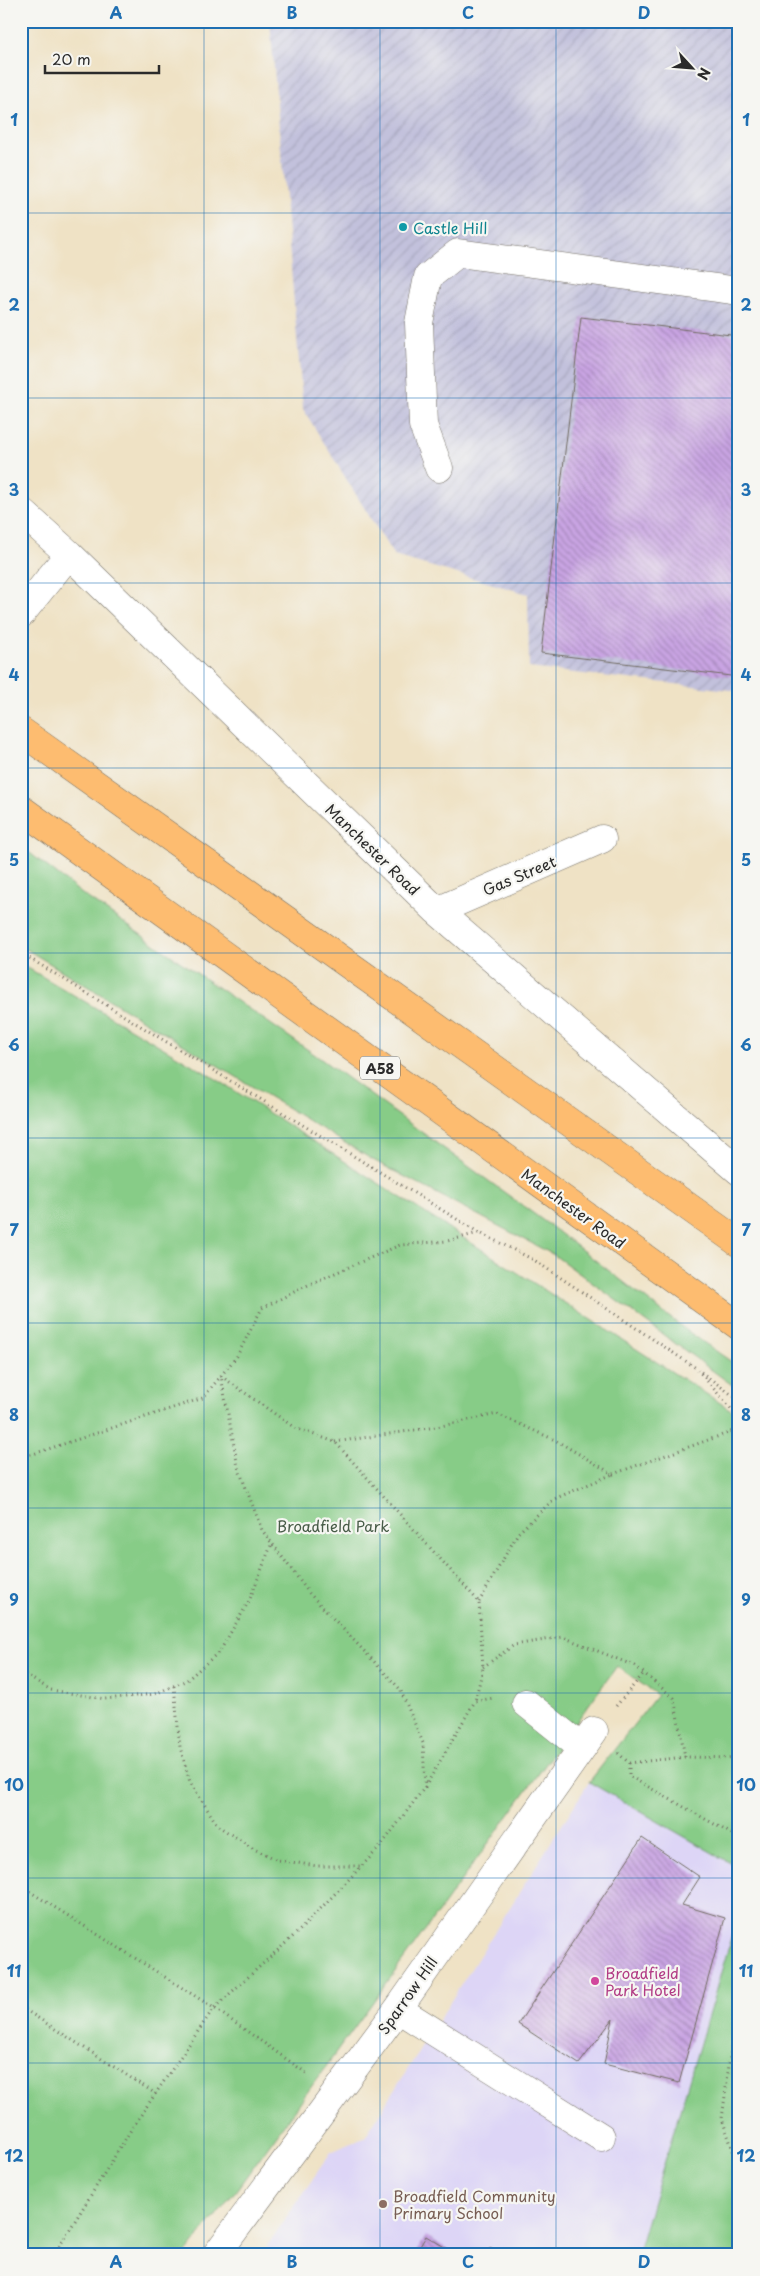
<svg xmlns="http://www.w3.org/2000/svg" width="760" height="2276" font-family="'Playpen Sans',sans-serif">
<defs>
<pattern id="industrial-furrows" width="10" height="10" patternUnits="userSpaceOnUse" patternTransform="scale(1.25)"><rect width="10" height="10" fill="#c2c1dc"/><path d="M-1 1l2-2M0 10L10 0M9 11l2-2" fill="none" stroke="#a7a6bd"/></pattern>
<pattern id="building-back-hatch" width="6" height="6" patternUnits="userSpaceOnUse" patternTransform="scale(1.25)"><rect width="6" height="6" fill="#c9a4e3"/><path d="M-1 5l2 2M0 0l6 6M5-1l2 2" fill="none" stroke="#a386b8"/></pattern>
</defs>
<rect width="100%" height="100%" fill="#f6f6f2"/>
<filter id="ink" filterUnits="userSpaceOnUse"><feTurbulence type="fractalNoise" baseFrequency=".02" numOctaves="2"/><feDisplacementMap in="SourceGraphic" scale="10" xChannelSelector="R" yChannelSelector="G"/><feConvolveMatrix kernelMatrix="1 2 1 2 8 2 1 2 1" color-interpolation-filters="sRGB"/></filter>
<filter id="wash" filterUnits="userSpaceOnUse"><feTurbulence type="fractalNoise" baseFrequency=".0096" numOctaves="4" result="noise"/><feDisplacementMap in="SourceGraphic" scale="20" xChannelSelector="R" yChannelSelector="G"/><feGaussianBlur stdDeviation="1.12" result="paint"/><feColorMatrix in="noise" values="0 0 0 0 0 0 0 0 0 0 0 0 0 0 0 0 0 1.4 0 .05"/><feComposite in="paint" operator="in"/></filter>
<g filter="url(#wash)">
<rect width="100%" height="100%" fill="#efe2c5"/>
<!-- built -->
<path fill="#ddd5f6" d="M589,1782l150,86v44l-102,343h-376l70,-103 34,-15z"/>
<!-- industrial -->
<path fill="url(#industrial-furrows)" d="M270,21h469v670l-210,-23 -1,-74 -134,-38 -91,-147z"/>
<!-- green -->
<path fill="#87cc87" stroke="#597c59" d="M21,846l61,48 232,160 238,173 134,103 53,37v23l-185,-135 -181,-95 -352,-214z
M21,964l197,116 521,335v453l-150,-86 68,-87 -40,-29 -380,523 -52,66h-164z
M739,1912v343h-102z"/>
<g id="blocks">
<!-- building -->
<path fill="url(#building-back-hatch)" d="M581,317l158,19v341l-198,-24z
M642,1838l58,39 -18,28 43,13 -46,165 -75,-19 9,-45 -34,45 -61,-40z
M426,2236l32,19h-43z
M490,2248l12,7h-15z"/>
</g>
</g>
<g filter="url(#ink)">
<use href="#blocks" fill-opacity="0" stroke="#706b61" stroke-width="1"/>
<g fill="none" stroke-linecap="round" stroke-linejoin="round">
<!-- minor casing -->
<g stroke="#706b61" stroke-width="29">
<path id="minor" d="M439,468l-16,-43 -4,-102 9,-46 30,-24 281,38
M21,511l48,43 368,357 302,260
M21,614l48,-60
M437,911l165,-72
M526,1703l56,45
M398,2009l203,128
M216,2255l182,-246 196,-278"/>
</g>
<!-- highway casing -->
<g stroke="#706b61" stroke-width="29">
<path id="highway" d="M21,731l718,512
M21,809l718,517"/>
</g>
<!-- path -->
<path stroke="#706b61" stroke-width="3" stroke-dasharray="1 4" stroke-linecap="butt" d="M21,953l457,279 56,28 162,108 43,50
M701,1372l38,28
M221,1376l74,52 40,14 144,160 4,66 -8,33
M335,1442l101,-15 61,-13 58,26 58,34 126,-45
M21,1458l182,-60 34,-42 25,-48 50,-25 88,-38 47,-4 31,-8
M479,1602l39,-69 36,-34 59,-25
M483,1667l31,-22 49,-8 72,29 39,32 11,59
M21,1672l30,18 54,9 50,-5 32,-14 33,-29 29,-50 23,-58
M174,1686l6,61 10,35 28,44 36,23 24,11 39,6h44
M616,1706l28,-33
M618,1753l11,10 56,-6 54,1
M629,1763v13l110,62
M425,1787l50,-86 19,-3
M21,1886l193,122 95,67
M739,1988l-17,131 17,48
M21,2007l135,87
M661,2249l8,6
M54,2255l80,-130 80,-117 85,-77 81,-84 45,-60 -2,-44 -23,-54 -91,-96 -47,-63 -24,-63 -17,-91"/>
<!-- minor -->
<use href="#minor" stroke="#fff" stroke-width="28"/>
<!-- highway -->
<use href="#highway" stroke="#fdbc70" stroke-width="28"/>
</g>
</g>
<!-- grid -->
<path fill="none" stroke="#1f6fb2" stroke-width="1" stroke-opacity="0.55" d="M204,21v2234M380,21v2234M556,21v2234M21,213h718M21,398h718M21,583h718M21,768h718M21,953h718M21,1138h718M21,1323h718M21,1508h718M21,1693h718M21,1878h718M21,2063h718"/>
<!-- markers -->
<circle fill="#0f9aa8" stroke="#f6f6f2" stroke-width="2" cx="403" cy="227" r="5"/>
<circle fill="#d1479c" stroke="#f6f6f2" stroke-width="2" cx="595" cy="1981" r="5"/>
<circle fill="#8d6e63" stroke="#f6f6f2" stroke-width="2" cx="383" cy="2204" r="5"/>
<g text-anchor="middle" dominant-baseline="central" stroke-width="4.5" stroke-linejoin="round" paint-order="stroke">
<!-- shield labels -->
<rect fill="#f6f6f2" stroke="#686867" stroke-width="1" x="360" y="1056.5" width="40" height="23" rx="4"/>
<g font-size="14" font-weight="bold" fill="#2b2b2b">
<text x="380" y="1068">A58</text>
</g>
<!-- culture labels -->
<g font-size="15" fill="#0d838f" stroke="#f6f6f2" text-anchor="start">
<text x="413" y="227">Castle Hill</text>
</g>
<!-- street labels -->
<g font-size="15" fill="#2b2b2b" stroke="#f6f6f2">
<text transform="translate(373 849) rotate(44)">Manchester Road</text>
<text transform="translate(519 875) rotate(-23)">Gas Street</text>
<text transform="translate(574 1208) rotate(36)">Manchester Road</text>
<text transform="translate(407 1995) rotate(-55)">Sparrow Hill</text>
</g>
<!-- park labels -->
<g font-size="15" fill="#475b47" stroke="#f6f6f2">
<text x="333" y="1525">Broadfield Park</text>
</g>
<!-- hotel labels -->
<g font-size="15" fill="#b23c85" stroke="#f6f6f2" text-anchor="start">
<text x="605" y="1972">Broadfield<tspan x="605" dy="17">Park Hotel</tspan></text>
</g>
<!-- education labels -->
<g font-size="15" fill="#785e54" stroke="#f6f6f2" text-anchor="start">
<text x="393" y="2195">Broadfield Community<tspan x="393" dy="17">Primary School</tspan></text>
</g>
</g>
<!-- margin -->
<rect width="760" height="2276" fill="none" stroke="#f6f6f2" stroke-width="55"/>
<!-- north arrow -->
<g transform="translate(692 68) rotate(116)" stroke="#f6f6f2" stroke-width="4" paint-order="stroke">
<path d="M0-4L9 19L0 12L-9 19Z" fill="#2b2b2b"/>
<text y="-8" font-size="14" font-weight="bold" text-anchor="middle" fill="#2b2b2b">N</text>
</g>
<!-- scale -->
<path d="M45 65v8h114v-8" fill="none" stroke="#2b2b2b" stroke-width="2.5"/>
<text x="52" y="65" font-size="15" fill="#2b2b2b" stroke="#f6f6f2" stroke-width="4" paint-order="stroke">20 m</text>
<rect x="28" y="28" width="704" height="2220" fill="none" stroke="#1f6fb2" stroke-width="2"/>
<g font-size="16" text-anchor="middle" font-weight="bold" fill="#1f6fb2">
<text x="116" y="19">A</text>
<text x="292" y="19">B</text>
<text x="468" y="19">C</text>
<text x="644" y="19">D</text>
<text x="14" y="126">1</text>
<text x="746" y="126">1</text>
<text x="14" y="311">2</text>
<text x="746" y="311">2</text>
<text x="14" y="496">3</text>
<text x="746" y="496">3</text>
<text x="14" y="681">4</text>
<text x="746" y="681">4</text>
<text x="14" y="866">5</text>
<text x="746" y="866">5</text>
<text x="14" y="1051">6</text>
<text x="746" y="1051">6</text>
<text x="14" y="1236">7</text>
<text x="746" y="1236">7</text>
<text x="14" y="1421">8</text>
<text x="746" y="1421">8</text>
<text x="14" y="1606">9</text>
<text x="746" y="1606">9</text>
<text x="14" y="1791">10</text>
<text x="746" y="1791">10</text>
<text x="14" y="1977">11</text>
<text x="746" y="1977">11</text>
<text x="14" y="2162">12</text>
<text x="746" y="2162">12</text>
<text x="116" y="2268">A</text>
<text x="292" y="2268">B</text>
<text x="468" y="2268">C</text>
<text x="644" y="2268">D</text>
</g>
</svg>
